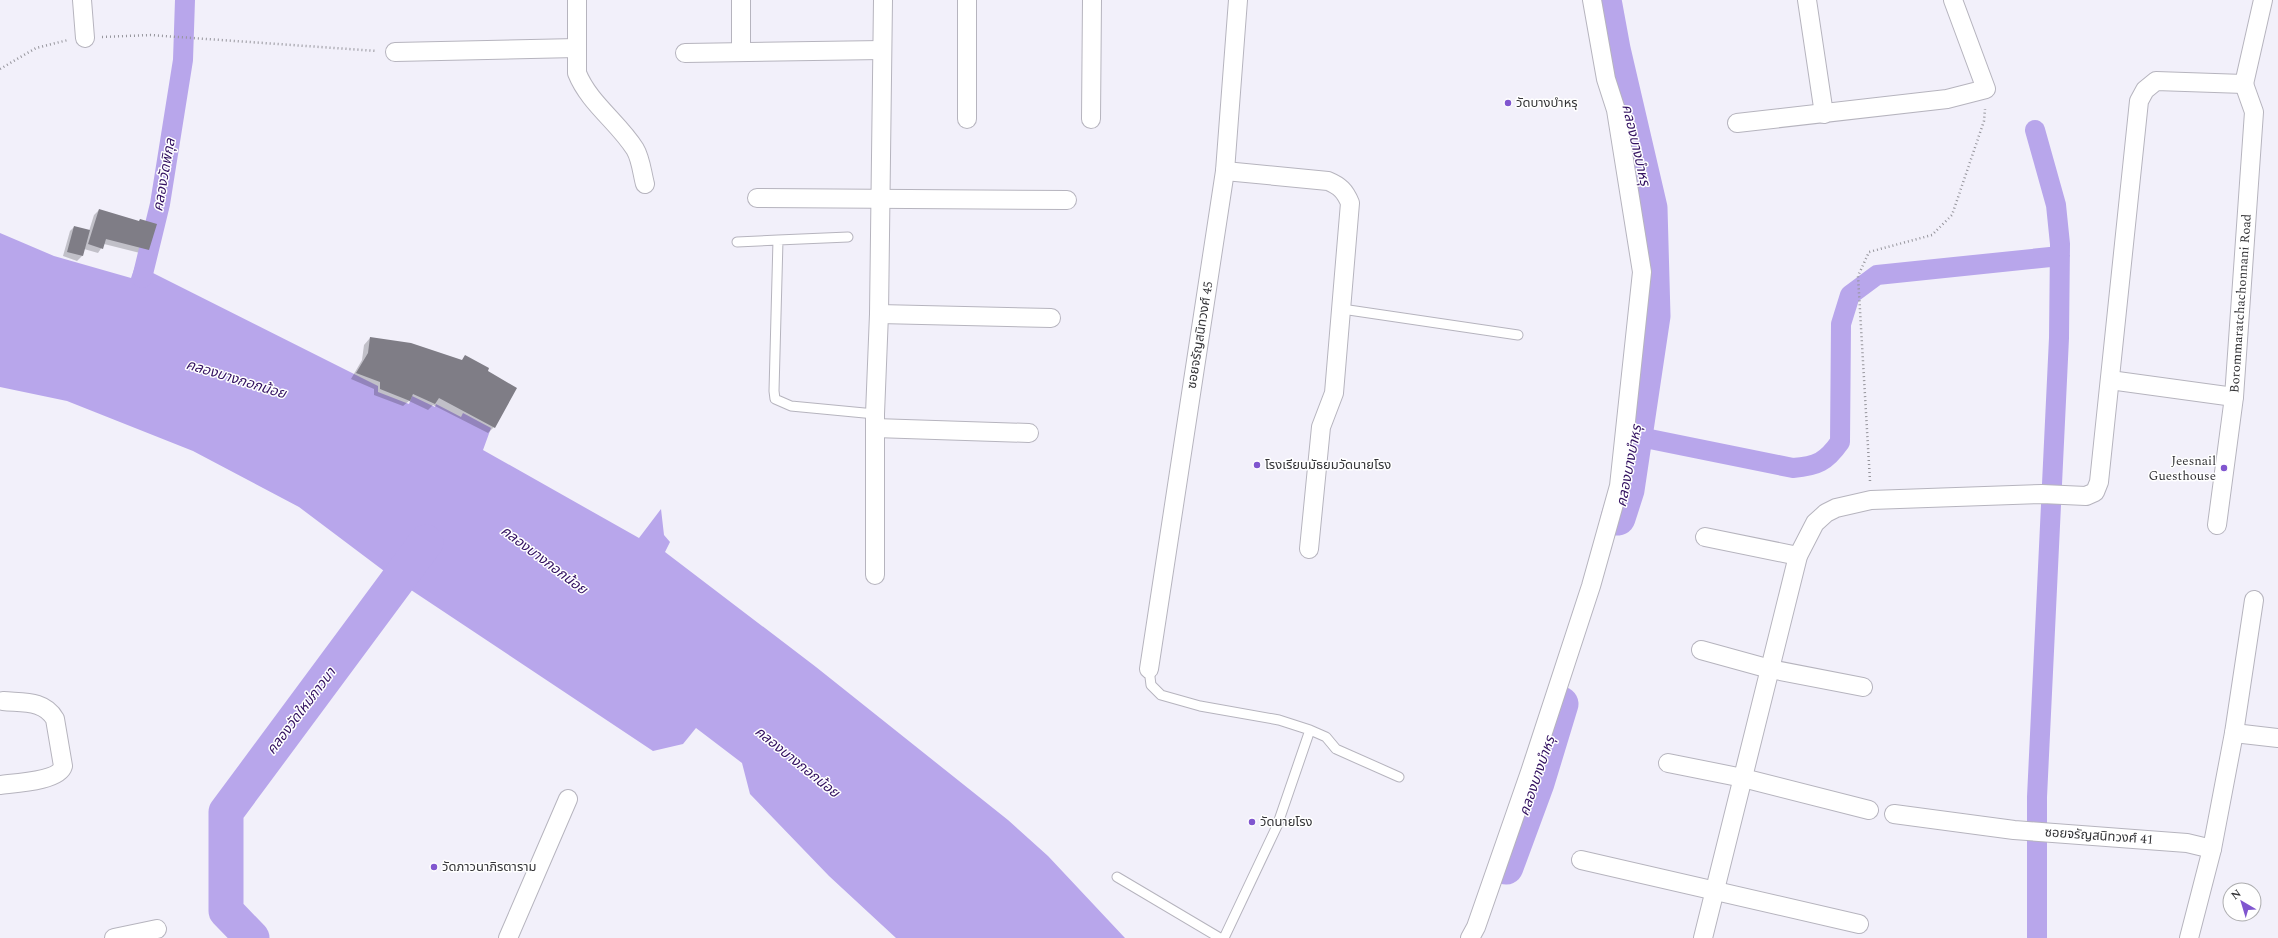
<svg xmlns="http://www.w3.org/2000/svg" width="2278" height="938" font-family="Spectral,'Noto Sans Thai',serif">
<rect width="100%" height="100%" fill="#f2f0fa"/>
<!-- water -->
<path fill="#b8a6eb" d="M0,233l54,23 77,22 10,-28 12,3 -4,18 229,115v6l31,12 3,-8 23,11 1,-3 25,13 2,-4 28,15 -8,22 156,88 22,-29 3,26 6,7 -5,10 151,115 192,153 40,36 77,82h-229l-67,-62 -79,-82 -8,-31 -46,-35 -13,16 -30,7 -257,-171 -97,-73 -106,-56 -126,-50 -67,-14z"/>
<!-- shadow -->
<path fill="#0003" d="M99,210l49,40 -4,4 -40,-10 -6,9 -14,-4 -2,7 -5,5 -14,-5 7,-25 4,-4 15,4 5,-16z
M370,338l117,34 7,55 -6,6 -55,-28 -5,5 -19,-9 -6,5 -29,-11v-6l-23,-10 11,-19 2,-15z"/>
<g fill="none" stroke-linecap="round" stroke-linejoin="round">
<!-- canal -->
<path stroke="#b8a6eb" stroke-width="20" d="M2035,130l21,75 4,39 -1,94 -22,459v141
M142,278l18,-74 23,-144 2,-60
M1635,436l158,32c24,-2 33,-6 47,-26l1,-118 9,-29 27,-20 183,-19"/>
<!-- river -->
<path stroke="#b8a6eb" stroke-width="35" d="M1604,0l9,49 37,159 3,108 -26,174 -9,28
M1506,867l31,-84 24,-79
M252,938l-26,-27v-99l200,-270"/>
</g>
<!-- building -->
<path fill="#7f7d86" d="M99,209l40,12 1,-2 17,5 -8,26 -43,-11 -3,10 -15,-5z
M74,226l16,4 -7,26 -16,-4z
M370,337l41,6 51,17 3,-5 24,13 -1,3 29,17 -22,40 -56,-30 -4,6 -22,-10 -3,7 -30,-12v-7l-24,-9 12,-20z"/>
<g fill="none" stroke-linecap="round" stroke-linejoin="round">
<!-- service casing -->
<g stroke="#b6b4be" stroke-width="11">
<path id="service" d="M848,237l-70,3 -4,151 1,8 16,7 84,8
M737,242l41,-2
M1342,309l176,26
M1149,669l2,16 10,10 39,11 79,14 31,10 -33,96 -53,112
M1310,730l16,7 10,12 63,28
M1117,877l103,61"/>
</g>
<!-- minor casing -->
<g stroke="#b6b4be" stroke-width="20">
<g id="minor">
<path d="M82,0l3,38"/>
<path d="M577,0v73c12,30 41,49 58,76 6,10 7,24 10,35"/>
<path d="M1807,0l17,114"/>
<path d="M741,51v-51"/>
<path d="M395,52l182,-4"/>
<path d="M685,53l197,-3"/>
<path d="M2244,84l19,-84"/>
<path d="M967,119v-119"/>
<path d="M1091,119l1,-119"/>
<path d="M1737,123l210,-24 39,-10 -33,-89"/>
<path d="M1225,171l103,10c12,5 17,10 22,22l-16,190 -13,34 -12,122"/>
<path d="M757,198l310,2"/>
<path d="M879,314l172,4"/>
<path d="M2110,380l124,17"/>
<path d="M875,428l154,5"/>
<path id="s1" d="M2217,525l17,-128 20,-285 -10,-28"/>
<path d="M1705,537l93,19"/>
<path d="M875,575v-161l4,-100 4,-314"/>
<path d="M1701,650l69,19 93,18"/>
<path d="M1149,669l76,-498 13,-171"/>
<path d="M2234,733l44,5"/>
<path d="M1668,763l75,15 126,32"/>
<path d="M0,785c15,-2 59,-4 63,-19l-8,-47c-11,-19 -32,-16 -52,-18"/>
<path d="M1894,814l120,16 173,13 25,6 -23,89"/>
<path d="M2212,849l22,-116 20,-133"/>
<path d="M1581,860l278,64"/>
<path d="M114,938l43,-9"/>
<path d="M508,938l60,-139"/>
<path d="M1470,938l6,-11 54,-155 61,-186 28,-100 23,-214 -26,-162 -10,-31 -14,-79"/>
<path d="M1703,938l95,-382 17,-33 11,-10 10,-5 35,-8 171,-6 44,2 9,-4 4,-10 40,-381 6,-11 11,-9 88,3"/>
</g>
</g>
<!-- path -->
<path stroke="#96959c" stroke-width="2.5" stroke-dasharray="1 3" stroke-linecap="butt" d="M102,37l48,-2 227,16
M0,69l36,-21 32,-8
M1870,481l-12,-205 11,-24 63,-17 20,-20 32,-94 1,-12"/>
<!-- service -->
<use href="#service" stroke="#fff" stroke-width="9"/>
<!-- minor -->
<use href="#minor" stroke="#fff" stroke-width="18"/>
</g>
<!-- markers -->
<g fill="#8056cf" stroke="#fff" stroke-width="1.5">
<circle cx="1508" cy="103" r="4"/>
<circle cx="1257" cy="465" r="4"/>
<circle cx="2224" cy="468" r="4"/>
<circle cx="1252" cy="822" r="4"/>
<circle cx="434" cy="867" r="4"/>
</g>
<g text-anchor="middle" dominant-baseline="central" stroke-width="3" stroke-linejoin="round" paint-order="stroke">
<!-- poi labels -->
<g font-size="13" fill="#333336" stroke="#fff" text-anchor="start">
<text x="1516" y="103">วัดบางบำหรุ</text>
<text x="2216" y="461" text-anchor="end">Jeesnail<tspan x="2216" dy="15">Guesthouse</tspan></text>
<text x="1265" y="465">โรงเรียนมัธยมวัดนายโรง</text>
<text x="1260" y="822">วัดนายโรง</text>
<text x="442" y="867">วัดภาวนาภิรตาราม</text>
</g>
<!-- street labels -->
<g font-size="13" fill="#333336" stroke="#fff">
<text stroke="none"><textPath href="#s1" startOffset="223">Borommaratchachonnani Road</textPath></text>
<text transform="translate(1200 335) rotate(-81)">ซอยจรัญสนิทวงศ์ 45</text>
<text transform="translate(2099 836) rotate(4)">ซอยจรัญสนิทวงศ์ 41</text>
</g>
<!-- water labels -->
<g font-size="14" font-style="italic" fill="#321060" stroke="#fff">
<text transform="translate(1636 145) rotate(77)">คลองบางบำหรุ</text>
<text transform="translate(164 175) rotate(-80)">คลองวัดพิกุล</text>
<text transform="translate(236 379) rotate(17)">คลองบางกอกน้อย</text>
<text transform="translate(1629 466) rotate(-79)">คลองบางบำหรุ</text>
<text transform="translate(544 560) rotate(37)">คลองบางกอกน้อย</text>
<text transform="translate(301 711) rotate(-53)">คลองวัดใหม่ภาวนา</text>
<text transform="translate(797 762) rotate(39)">คลองบางกอกน้อย</text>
<text transform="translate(1537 776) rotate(-71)">คลองบางบำหรุ</text>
</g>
</g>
<!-- north arrow -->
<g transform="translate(2242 902) rotate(322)"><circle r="19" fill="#ffffff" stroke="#adadaf"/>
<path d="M0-3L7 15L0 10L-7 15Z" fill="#8056cf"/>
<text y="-6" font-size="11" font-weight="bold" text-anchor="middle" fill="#333336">N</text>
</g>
</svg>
